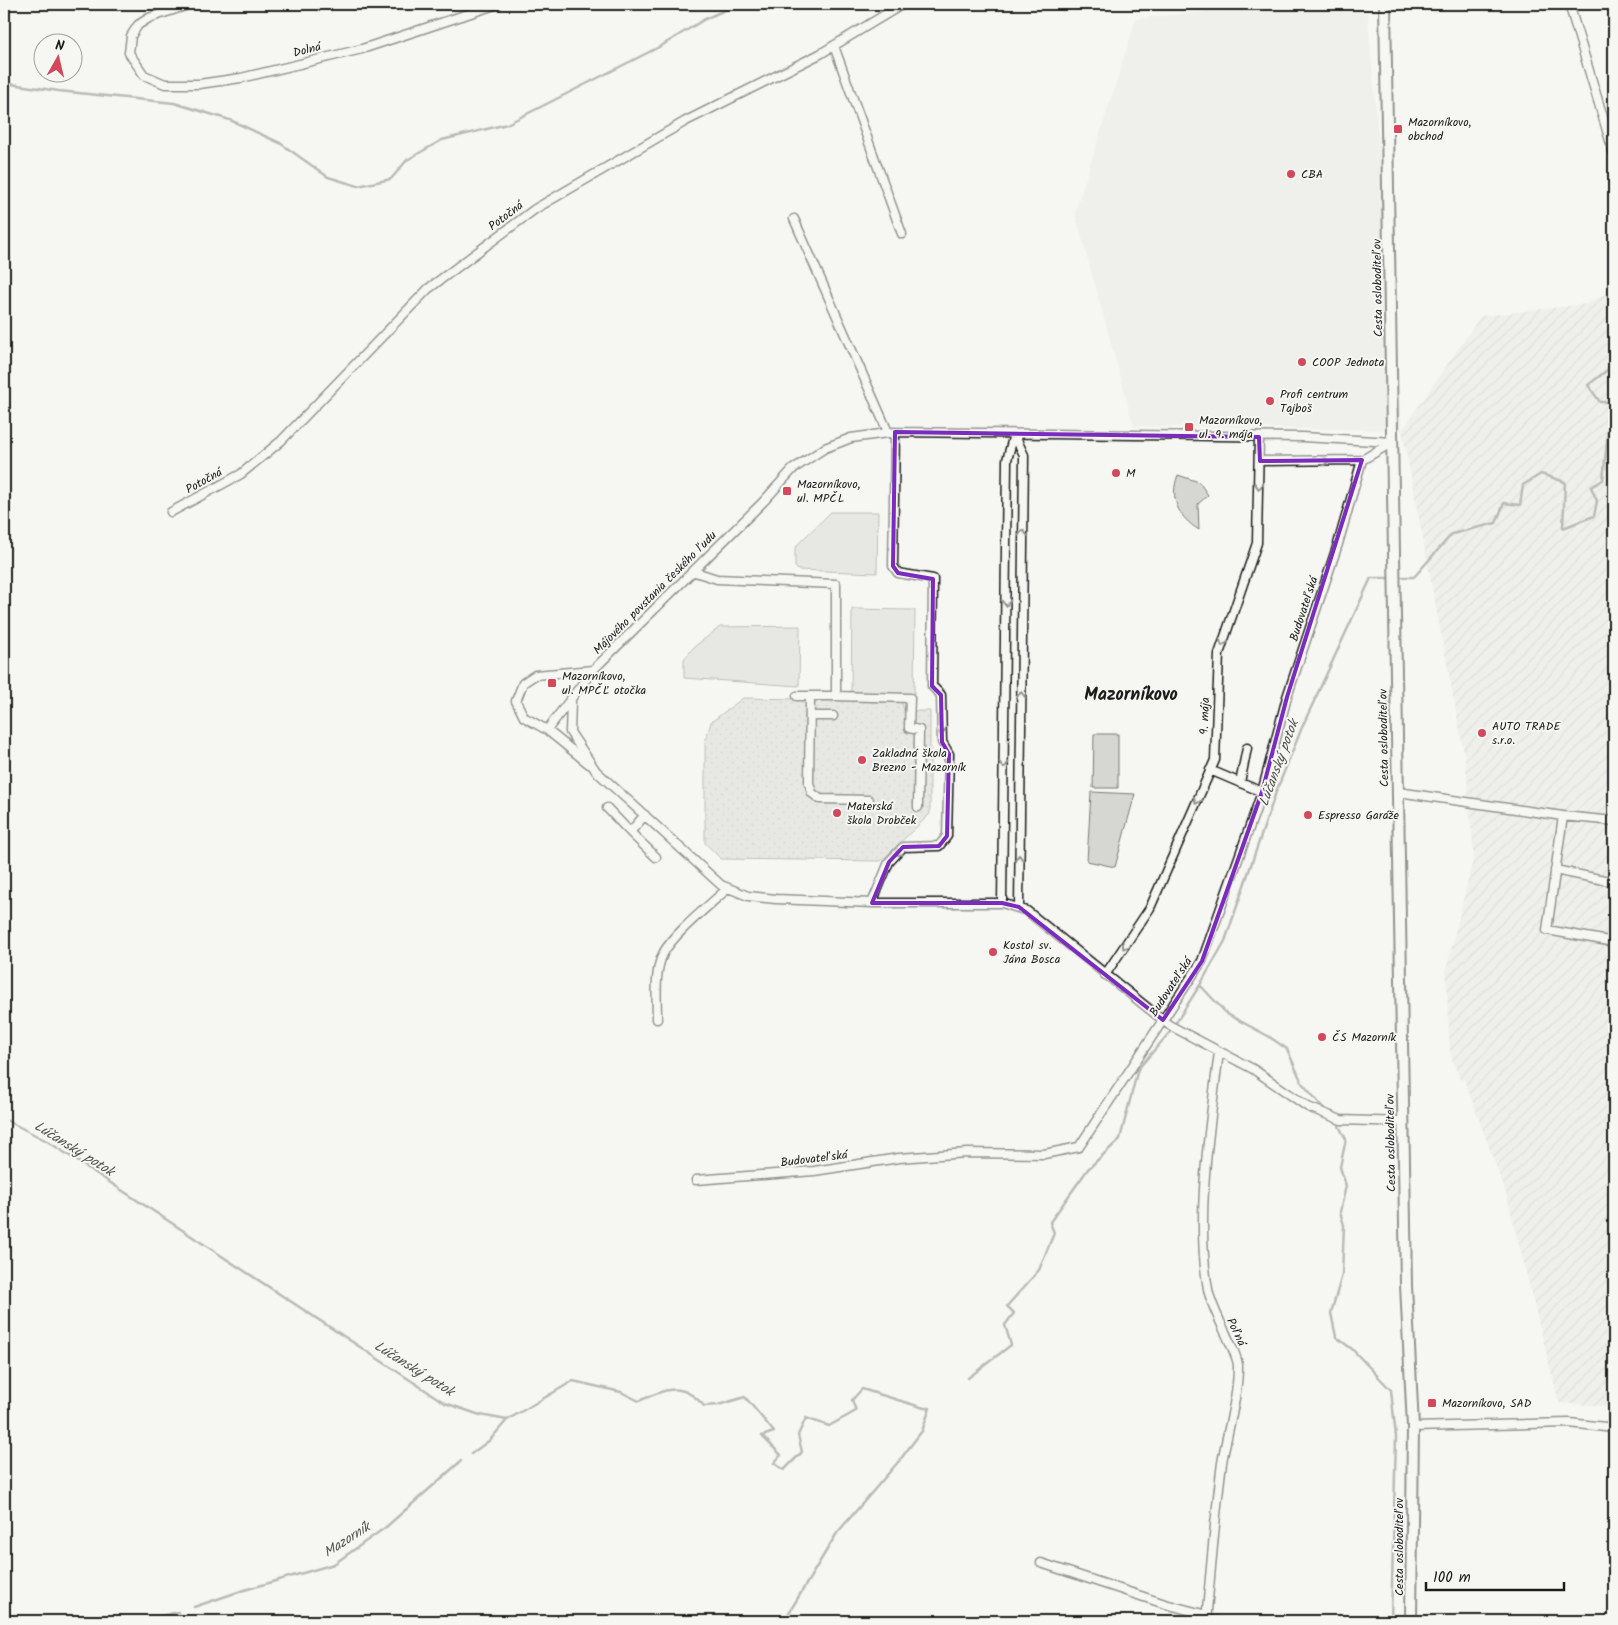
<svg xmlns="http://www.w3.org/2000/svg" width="1618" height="1625" font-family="Kalam,sans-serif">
<defs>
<pattern id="industrial-furrows" width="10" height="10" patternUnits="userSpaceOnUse" patternTransform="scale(1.25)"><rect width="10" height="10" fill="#e6e6e2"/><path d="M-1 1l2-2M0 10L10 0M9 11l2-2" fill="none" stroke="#c5c5c1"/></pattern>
<pattern id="garden-dots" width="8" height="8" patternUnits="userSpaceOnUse" patternTransform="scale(1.25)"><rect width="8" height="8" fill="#d6d6d2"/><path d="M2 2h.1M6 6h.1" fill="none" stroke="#b7b7b4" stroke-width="1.8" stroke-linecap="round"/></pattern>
</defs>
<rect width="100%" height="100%" fill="#f6f6f2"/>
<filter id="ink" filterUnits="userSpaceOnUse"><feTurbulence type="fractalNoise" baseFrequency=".02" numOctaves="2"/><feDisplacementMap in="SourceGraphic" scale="10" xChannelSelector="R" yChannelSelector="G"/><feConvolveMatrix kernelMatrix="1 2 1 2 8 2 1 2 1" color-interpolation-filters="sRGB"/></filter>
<g filter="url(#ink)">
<!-- built -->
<path fill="#e6e6e2" d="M1276,4h91l35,426 -268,-4 -59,-213 61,-194z"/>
<!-- industrial -->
<path fill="url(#industrial-furrows)" d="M1614,290v1117l-55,-4 -53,-210 -42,-114 -4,1 -10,-27 -4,-83 28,-114 -9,-98 -63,-328 79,-114 105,-12z"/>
<!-- green -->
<path fill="#d6d6d2" stroke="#797977" d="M1178,475l21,7 9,13 -10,9 1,26c-21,-13 -30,-32 -21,-55z
M831,512h47l-1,61 -79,-3 -3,-3v-18l4,-6z
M852,609l63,1 -1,84 -63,-1z
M800,626l-1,60 -115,-8v-19l10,-12 26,-20z
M1094,734h24v54h-25z
M1091,792l44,2 -20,73 -28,-6z"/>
<!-- garden -->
<path fill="url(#garden-dots)" stroke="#797977" d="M743,698l55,1 6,1 3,5h6l7,-5h81l3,11h26v103l-49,47 -160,-2 -16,-16v-101l6,-20z"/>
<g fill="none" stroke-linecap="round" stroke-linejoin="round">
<!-- stream -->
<path stroke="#727271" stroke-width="2.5" d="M4,83l55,8 115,12 56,17 50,23 48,34 30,9 33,-7 16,-19 35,-20 65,-16 154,-78 44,-27 33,-15
M1398,577h16l38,-43 44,-11 8,-20 16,2 3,-20 18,-11 24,8 -2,46 31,-12 3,-15 -6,-14 12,-7 8,-78h-11l-12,-17 26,-20
M1200,985l27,29 41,22 19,13 15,34 24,28
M4,1119l43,22 398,262 35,12 27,5 66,-39 48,11 18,9c27,-12 43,-20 65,5l14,-1 27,-8 29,35 -12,4 19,19 -7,8 10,7 18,-18 -4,-17 8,-17 23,8 27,-15 -4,-11 10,-11 62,19h6l-8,23 -23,30 -62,72 -50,83 3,5
M1339,1126l7,13 -6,28 6,19 -6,26 4,13 -2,50 -11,38 5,24 16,12 39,41 5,47 -5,184
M968,1378l43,-33 -6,-20 9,-12 -7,-7 32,-36 15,-37 -4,-11 38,-53 32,-30 18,-70 32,-37 30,-47 25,-44 51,-149 27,-67 68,-147h21
M471,1454l19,-14 17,-20
M194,1607l47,-16 93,-27 52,-37 75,-66
M140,1621l38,-9"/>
<!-- minor casing -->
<g stroke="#1c1c1c" stroke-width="11">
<path id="minor" d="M191,4l-42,14 -11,7 -7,11 -2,17 15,22 21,9h34l42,-6 121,-29 136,-45
M1569,4l45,150
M834,46l68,188
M794,219l94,213
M1014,434l10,21 -5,452
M1260,461l102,-1
M171,512l70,-38 40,-33 147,-152 107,-80 151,-88 134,-67 83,-50
M692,571l25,8 119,5v112l74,2 -1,30 10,2 -1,77
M797,696h39
M810,697l-1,86 3,10 8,6 49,1
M571,701l-1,31 26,39 125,114 27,11 28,3 96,4h130l25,8 142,114 84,44 55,38 33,13 62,2
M810,716h23
M547,730l46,-60 170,-168 30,-33 32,-21 26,-10 44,-6 407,5 91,5
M589,764l-42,-34 -23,-13 -8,-16 7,-18 12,-8 58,-5
M1210,770l52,22
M1240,783l7,-35
M1398,792l165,24 51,5
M607,808l23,24 15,-17
M1563,816l-16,114 67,12
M630,832l26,25
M1555,870l59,12
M872,903l17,-41 14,-15 36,-1 8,-10 2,-82 -7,-12 -1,-47 -9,-9 1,-107 -35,-6 -5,-7 2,-134
M1002,903l5,-443 7,-26
M1105,975l45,-67 65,-148 4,-106 38,-111 2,-106
M657,1019c0,-20 -3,-47 6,-65 9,-19 49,-51 65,-66
M696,1180l118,-9 85,-13 68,-5 77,1 35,-7 123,-186 60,-169 25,-95 51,-153 24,-84 31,-18
M1413,1427l156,-4 45,5
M1041,1563l124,41 42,11
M1206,1621c5,-52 9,-105 16,-158 5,-32 16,-64 16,-97 0,-14 -27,-56 -30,-77 -13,-72 2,-164 11,-237
M1206,1621h11"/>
</g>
<!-- secondary casing -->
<g stroke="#1c1c1c" stroke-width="14">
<path id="secondary" d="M1385,4l21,1281 7,142 -2,194"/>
</g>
<!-- minor -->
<use href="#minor" stroke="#f6f6f2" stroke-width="8"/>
<!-- secondary -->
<use href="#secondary" stroke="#f6f6f2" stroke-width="10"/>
</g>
<!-- one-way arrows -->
<defs><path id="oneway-chevron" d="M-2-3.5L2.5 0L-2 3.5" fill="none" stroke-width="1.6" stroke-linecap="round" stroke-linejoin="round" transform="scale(1.25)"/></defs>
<g stroke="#949492">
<use href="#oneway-chevron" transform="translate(1326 461)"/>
<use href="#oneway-chevron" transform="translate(1259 486) rotate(92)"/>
<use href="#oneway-chevron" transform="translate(1023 533) rotate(-89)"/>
<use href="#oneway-chevron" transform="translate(1006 603) rotate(91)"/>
<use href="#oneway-chevron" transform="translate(1223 643) rotate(109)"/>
<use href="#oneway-chevron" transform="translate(1021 695) rotate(-90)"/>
<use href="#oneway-chevron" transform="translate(941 732) rotate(89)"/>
<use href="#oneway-chevron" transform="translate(1004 765) rotate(91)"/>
<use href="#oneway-chevron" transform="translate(1197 801) rotate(113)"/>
<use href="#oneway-chevron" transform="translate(898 853) rotate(138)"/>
<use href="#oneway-chevron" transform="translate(1019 858) rotate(-89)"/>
<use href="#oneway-chevron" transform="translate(1125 946) rotate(124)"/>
</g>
</g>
<!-- marked area -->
<path d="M0 0H1618V1625H0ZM895,432l364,5 1,24 102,-1 -75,237 -25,95 -60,169 -39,59 -144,-113 -17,-4h-130l17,-41 14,-15 36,-1 8,-10 2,-82 -7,-12 -1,-47 -9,-9 1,-107 -35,-6 -5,-7z" fill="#f6f6f2" fill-opacity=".55" fill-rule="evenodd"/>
<path fill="none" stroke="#7b2cbf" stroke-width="4" stroke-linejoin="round" d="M895,432l364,5 1,24 102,-1 -75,237 -25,95 -60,169 -39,59 -144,-113 -17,-4h-130l17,-41 14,-15 36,-1 8,-10 2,-82 -7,-12 -1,-47 -9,-9 1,-107 -35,-6 -5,-7z"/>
<!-- markers -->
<g fill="#d1495b" stroke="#f6f6f2" stroke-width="2">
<rect x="1393" y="124" width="10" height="10" rx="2.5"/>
<circle cx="1291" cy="174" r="5"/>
<circle cx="1302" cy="362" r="5"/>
<circle cx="1270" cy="401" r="5"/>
<rect x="1184" y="422" width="10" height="10" rx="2.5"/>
<circle cx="1116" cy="473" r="5"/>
<rect x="782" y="486" width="10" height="10" rx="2.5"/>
<rect x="547" y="678" width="10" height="10" rx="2.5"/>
<circle cx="1482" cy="733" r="5"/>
<circle cx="862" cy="760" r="5"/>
<circle cx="837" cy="813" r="5"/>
<circle cx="1308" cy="815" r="5"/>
<circle cx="993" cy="952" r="5"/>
<circle cx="1322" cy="1037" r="5"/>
<rect x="1427" y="1398" width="10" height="10" rx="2.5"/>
</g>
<g text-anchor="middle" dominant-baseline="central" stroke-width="4" stroke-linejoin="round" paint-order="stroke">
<!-- street labels -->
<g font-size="12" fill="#1c1c1c" stroke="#f6f6f2">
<text transform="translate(307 50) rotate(-14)">Dolná</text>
<text transform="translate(506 216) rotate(-37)">Potočná</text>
<text transform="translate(1378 288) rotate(-91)">Cesta osloboditeľov</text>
<text transform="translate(204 481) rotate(-29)">Potočná</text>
<text transform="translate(655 593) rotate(-45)">Májového povstania českého ľudu</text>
<text transform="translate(1304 609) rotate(-72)">Budovateľská</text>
<text transform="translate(1205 716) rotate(-88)">9. mája</text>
<text transform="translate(1384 738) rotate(-91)">Cesta osloboditeľov</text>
<text transform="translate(1171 987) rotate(-57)">Budovateľská</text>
<text transform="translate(1391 1143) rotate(-91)">Cesta osloboditeľov</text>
<text transform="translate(814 1159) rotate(-7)">Budovateľská</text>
<text transform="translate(1236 1332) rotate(65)">Poľná</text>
<text transform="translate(1399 1547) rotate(-90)">Cesta osloboditeľov</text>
</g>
<!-- poi labels -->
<g font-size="12" fill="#1c1c1c" stroke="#f6f6f2" text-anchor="start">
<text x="1408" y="122">Mazorníkovo,<tspan x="1408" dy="14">obchod</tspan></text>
<text x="1301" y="174">CBA</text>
<text x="1312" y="362">COOP Jednota</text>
<text x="1280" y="394">Profi centrum<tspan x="1280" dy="14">Tajboš</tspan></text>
<text x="1199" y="420">Mazorníkovo,<tspan x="1199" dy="14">ul. 9. mája</tspan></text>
<text x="1126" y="473">M</text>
<text x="797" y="484">Mazorníkovo,<tspan x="797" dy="14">ul. MPČL</tspan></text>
<text x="562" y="676">Mazorníkovo,<tspan x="562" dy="14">ul. MPČĽ otočka</tspan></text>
<text x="1492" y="726">AUTO TRADE<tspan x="1492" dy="14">s.r.o.</tspan></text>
<text x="872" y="753">Zakladná škola<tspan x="872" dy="14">Brezno - Mazorník</tspan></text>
<text x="847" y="806">Materská<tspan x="847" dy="14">škola Drobček</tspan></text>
<text x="1318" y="815">Espresso Garáže</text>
<text x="1003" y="945">Kostol sv.<tspan x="1003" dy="14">Jána Bosca</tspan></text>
<text x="1332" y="1037">ČS Mazorník</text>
<text x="1442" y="1403">Mazorníkovo, SAD</text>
</g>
<!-- water labels -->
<g font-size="14" font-style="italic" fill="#565654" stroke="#f6f6f2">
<text transform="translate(1279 763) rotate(-70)">Lúčanský potok</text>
<text transform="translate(74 1149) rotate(32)">Lúčanský potok</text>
<text transform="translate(414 1369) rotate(32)">Lúčanský potok</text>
<text transform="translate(347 1540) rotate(-33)">Mazorník</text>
</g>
<!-- district labels -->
<g font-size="18" font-weight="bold" fill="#1c1c1c" stroke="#f6f6f2">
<text x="1131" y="695">Mazorníkovo</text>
</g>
</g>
<!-- margin -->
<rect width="1618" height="1625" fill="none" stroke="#f6f6f2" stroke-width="20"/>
<rect x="10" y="10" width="1598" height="1605" fill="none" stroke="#1c1c1c" stroke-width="2" filter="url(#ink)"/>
<!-- north arrow -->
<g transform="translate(58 58) rotate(8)"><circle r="24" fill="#f6f6f2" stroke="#9f9f9c"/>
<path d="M0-4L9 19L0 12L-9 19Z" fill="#d1495b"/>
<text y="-8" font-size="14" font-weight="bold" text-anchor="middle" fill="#1c1c1c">N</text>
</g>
<!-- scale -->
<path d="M1426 1582v8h138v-8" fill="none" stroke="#1c1c1c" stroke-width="2.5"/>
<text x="1433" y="1582" font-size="15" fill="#1c1c1c" stroke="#f6f6f2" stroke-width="4" paint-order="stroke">100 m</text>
</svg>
